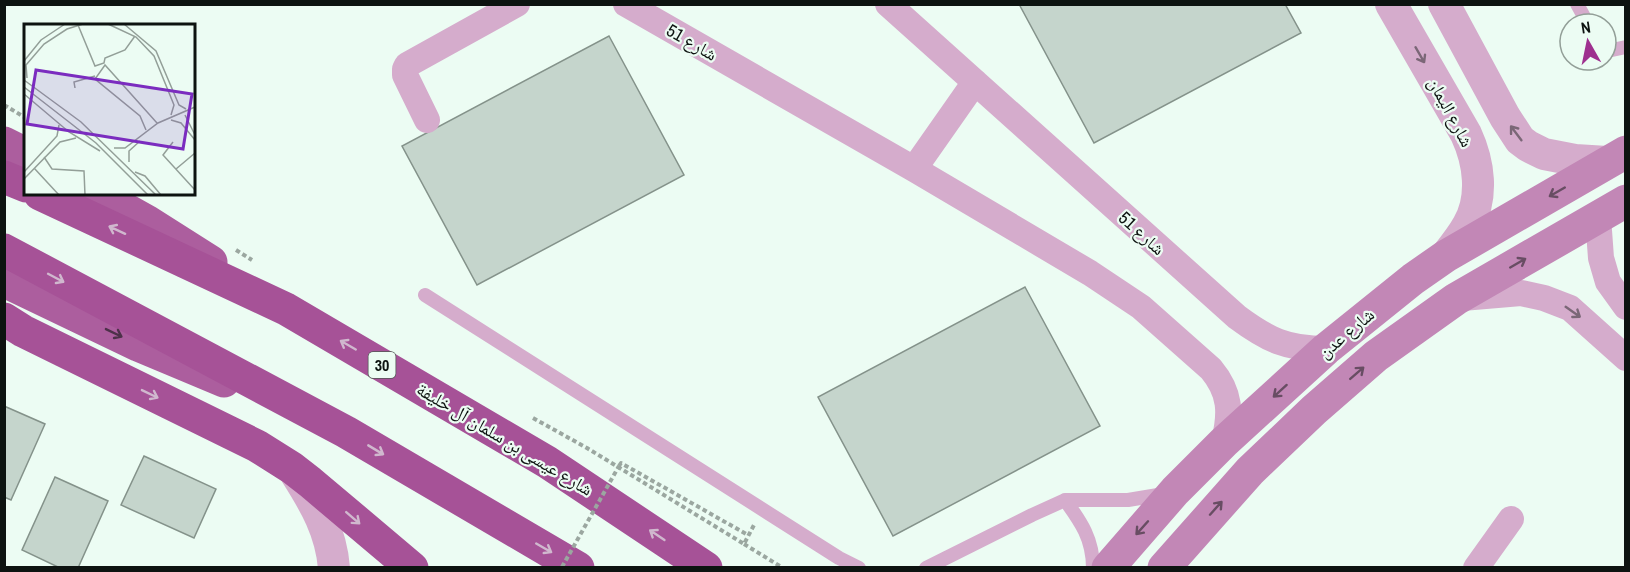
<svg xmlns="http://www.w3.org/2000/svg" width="1630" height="572" font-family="'Archivo Narrow','Noto Naskh Arabic',sans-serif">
<rect width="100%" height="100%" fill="#ecfcf3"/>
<!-- building -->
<path fill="#c5d5cc" stroke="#84928a" stroke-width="1.5" d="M1019,4h266l16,29 -207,110z
M609,36l75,139 -207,110 -75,-139z
M1025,287l75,139 -207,110 -75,-139z
M4,406l41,18 -34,76 -7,-3z
M144,456l72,33 -22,49 -73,-33z
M55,477l53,24 -30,67h-18l-38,-18z"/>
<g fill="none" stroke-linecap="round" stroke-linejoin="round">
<!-- path -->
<path stroke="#9ba7a0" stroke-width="4" stroke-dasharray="4.5 3" stroke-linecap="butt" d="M4,105l22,13
M236,250l16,10
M533,418l54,30 157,96 11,-21
M619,466l2,-3 127,72
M744,544l39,24"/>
<!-- service -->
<path stroke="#d5accc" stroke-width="14" d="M1577,4l11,20
M1606,46l6,4 14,-3
M425,295l414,263 20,10
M1065,500c16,22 28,39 28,68
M926,568l106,-53 33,-15h63l36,-6"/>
<!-- minor -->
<path stroke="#d5accc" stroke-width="26" d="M626,4l288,165 176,104 51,34 70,62c20,24 20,44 13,73
M888,4l349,313c31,23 50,32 89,32
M427,120l-22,-45v-6l2,-4 110,-61
M914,169l61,-87
M1598,217l3,41 7,24 18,25
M1462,298l59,-5 23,5 26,10 56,50
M1476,568l35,-49"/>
<!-- tertiary -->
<path stroke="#d5accc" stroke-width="32" d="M1391,4l75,130c13,28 18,63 2,91 -6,11 -14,21 -22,31
M1444,4l61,113 15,23 8,6 16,8 31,6 32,2
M296,474c19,30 35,57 38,94"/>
<!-- secondary -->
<path stroke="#c287b6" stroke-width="33" d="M1108,568l67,-77 49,-49 102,-93 87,-70 33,-23 180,-104
M1164,568l86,-97 64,-61 62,-54 80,-57 170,-98"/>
<!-- trunk -->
<path stroke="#ac5e9e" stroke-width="33" d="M4,143l22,11
M98,194l50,28 63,40
M4,281l134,64 86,36"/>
<!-- motorway -->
<path stroke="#a65297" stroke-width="33" d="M4,177l22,9
M40,194l246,115 261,153 159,106
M4,250l342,182 232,136
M4,319l19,12 234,115 35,22 18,14 102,86"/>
<!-- path-bridge -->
<path stroke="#9ba7a0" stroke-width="4" stroke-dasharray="4.5 3" stroke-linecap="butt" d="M562,567l57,-101"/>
</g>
<!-- one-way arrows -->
<defs><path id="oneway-shaft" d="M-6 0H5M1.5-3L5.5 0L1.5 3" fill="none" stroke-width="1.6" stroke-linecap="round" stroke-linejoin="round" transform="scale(1.5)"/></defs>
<g stroke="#7b6777">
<use href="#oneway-shaft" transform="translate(1420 55) rotate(60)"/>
<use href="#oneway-shaft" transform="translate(1516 133) rotate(-127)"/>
<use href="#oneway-shaft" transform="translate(1573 312) rotate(35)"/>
</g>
<g stroke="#684d63">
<use href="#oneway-shaft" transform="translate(1557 192) rotate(150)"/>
<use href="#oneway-shaft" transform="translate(1518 263) rotate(-30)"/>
<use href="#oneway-shaft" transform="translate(1357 373) rotate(-41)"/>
<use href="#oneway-shaft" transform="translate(1280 391) rotate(138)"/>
<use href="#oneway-shaft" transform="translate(1216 508) rotate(-48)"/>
<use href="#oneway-shaft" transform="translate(1142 528) rotate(132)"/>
</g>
<g stroke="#d0b8ce">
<use href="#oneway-shaft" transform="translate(117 230) rotate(-155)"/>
<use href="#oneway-shaft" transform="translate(56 278) rotate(28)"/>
<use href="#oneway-shaft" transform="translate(348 345) rotate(-150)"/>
<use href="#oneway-shaft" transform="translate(150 394) rotate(26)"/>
<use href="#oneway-shaft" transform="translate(376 450) rotate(31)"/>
<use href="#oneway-shaft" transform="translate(353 518) rotate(41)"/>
<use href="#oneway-shaft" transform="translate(657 535) rotate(-146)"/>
<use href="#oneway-shaft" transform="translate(544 548) rotate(30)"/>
</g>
<use stroke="#4d3149" href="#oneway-shaft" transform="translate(114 333) rotate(26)"/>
<g text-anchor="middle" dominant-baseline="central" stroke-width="4.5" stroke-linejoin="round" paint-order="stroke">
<!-- shield labels -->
<rect fill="#ecfcf3" stroke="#505954" stroke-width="1.5" x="368.5" y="352" width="27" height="26" rx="4.5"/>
<g font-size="16" font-weight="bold" fill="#0d1310">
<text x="382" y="365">30</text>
</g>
<!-- street labels -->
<g font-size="18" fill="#0d1310" stroke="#ecfcf3">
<text transform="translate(692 42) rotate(30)">شارع 51</text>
<text transform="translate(1451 112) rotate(62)">شارع اليمان</text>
<text transform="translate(1142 233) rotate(42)">شارع 51</text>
<text transform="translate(1346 333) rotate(-40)">شارع عدن</text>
<text transform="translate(505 439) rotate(31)">شارع عيسى بن سلمان آل خليفة</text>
</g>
</g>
<!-- overview -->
<g transform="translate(24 24)">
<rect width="171" height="171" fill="#ecfcf3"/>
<path fill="none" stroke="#939f98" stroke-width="1.5" d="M84,0l28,13 18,19 20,49 -3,10M100,0l32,27 23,54 7,4M54,1l17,41 9,-3 1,-5 20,-8 10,-14M0,37l17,-21 24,-16M3,54l-1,-13 18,-21 23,-15 16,-5M0,56l57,42 75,73M0,63l72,56 52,52M51,64l-1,-6 21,-6M0,70l45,38 31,19M161,91l10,20M147,96l10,3 14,17M122,106l-6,-14 -45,-37 10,-14 52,58M149,118l-10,13 32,35M90,124h11l33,-25 37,-16M20,133l8,12 32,2 1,24M105,138v-11l11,-10M10,144l25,27M152,145l19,-16M0,148l33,-36 2,-11M111,148l10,4 16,19M0,155l36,-37 16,-4"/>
<path fill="#7b2cbf" fill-opacity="0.15" stroke="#7b2cbf" stroke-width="3" d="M12,46l156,24 -9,55 -156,-25z"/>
<rect width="171" height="171" fill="none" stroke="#0d1310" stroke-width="3"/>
</g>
<!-- border -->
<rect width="1630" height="572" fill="none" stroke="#0d1310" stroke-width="12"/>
<!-- north arrow -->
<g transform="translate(1588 42) rotate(351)"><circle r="28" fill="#ecfcf3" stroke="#939f98" stroke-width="1.5"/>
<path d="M0-4.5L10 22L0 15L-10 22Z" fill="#9e308f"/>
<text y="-9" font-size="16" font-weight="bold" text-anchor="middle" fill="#0d1310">N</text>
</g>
</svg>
